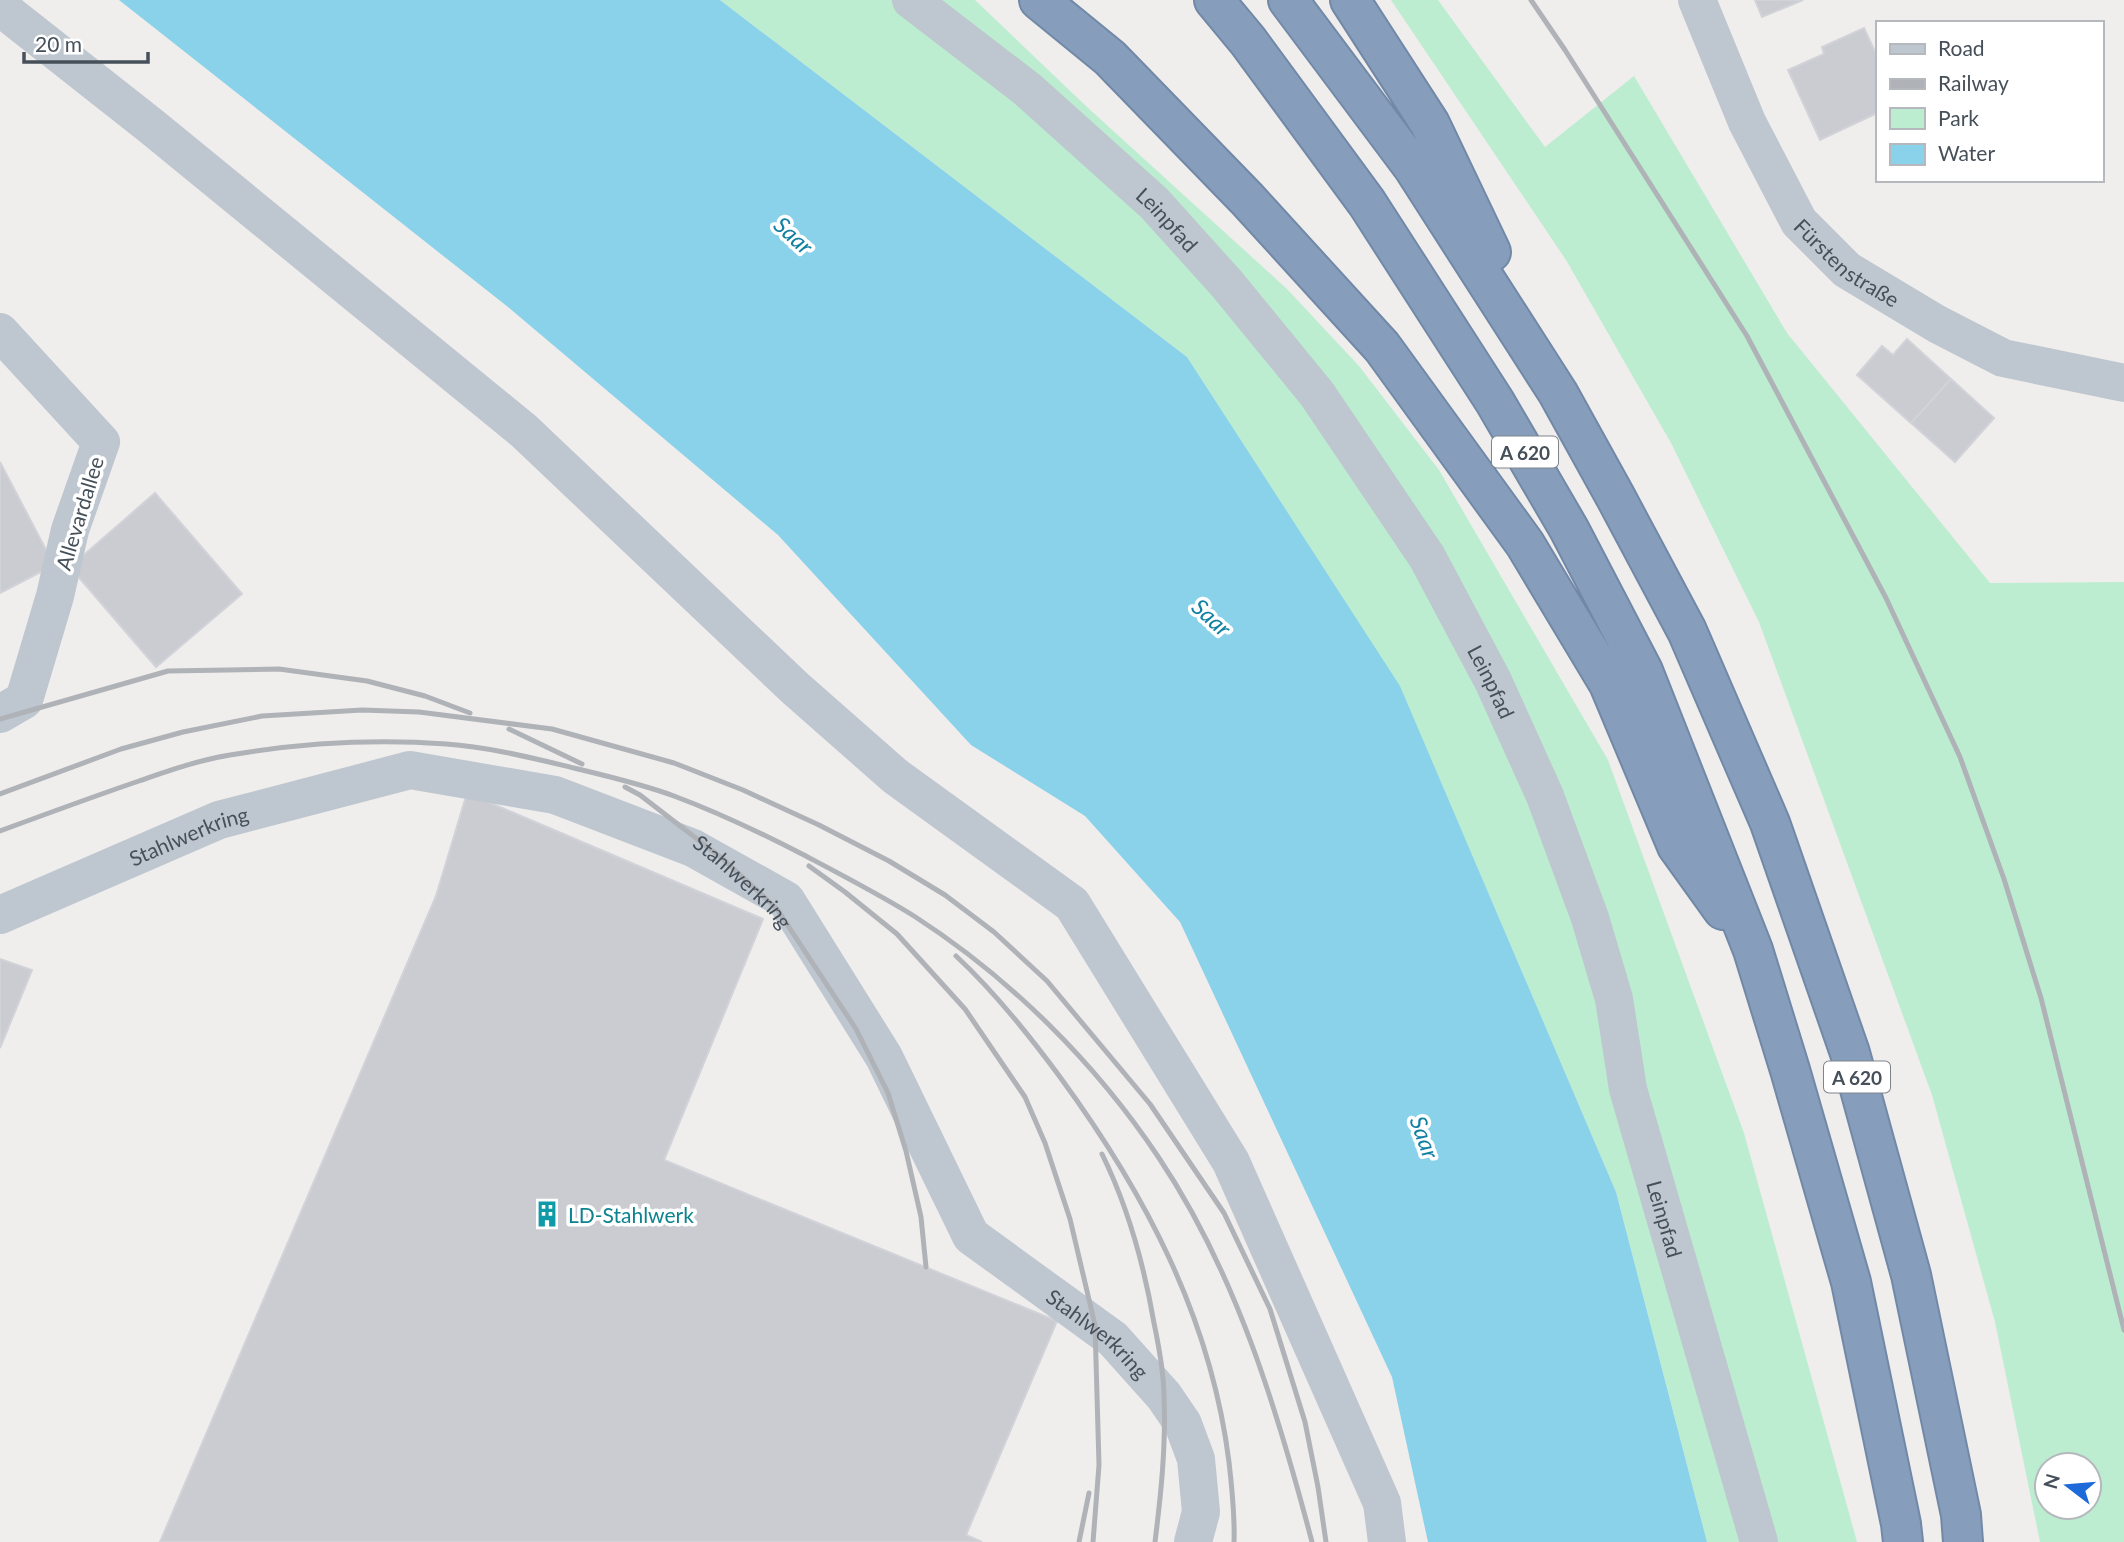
<svg xmlns="http://www.w3.org/2000/svg" width="2124" height="1542" font-family="Lato,sans-serif">
<rect width="100%" height="100%" fill="#f0eded"/>
<!-- green -->
<path fill="#bcedd0" fill-rule="evenodd" d="M720,0h255l112,107 200,182 72,77 80,104 169,290 136,373 113,409h-150l-91,-350 -216,-505 -213,-330z
M1391,0h47l107,147 89,-71 153,257 203,250 134,-1v960h-84l-45,-220 -63,-227 -173,-473 -88,-179 -105,-183zM2047,1465h42v42h-42z"/>
<!-- water -->
<path fill="#8ad2e9" d="M119,0h601l467,357 213,329 216,506 91,350h-279l-36,-165 -212,-455 -95,-106 -114,-71 -193,-210 -270,-228z"/>
<!-- building -->
<path fill="#caccd2" stroke="#d1d3d9" stroke-width="2" d="M1755,0h48l-41,17z
M1864,28l13,28v57l-57,27 -32,-70 36,-16 -2,-7z
M1907,339l44,40 -40,44 -54,-48 25,-29 11,9z
M1951,379l43,39 -39,44 -44,-39z
M0,462l54,103 -54,28z
M155,493l87,101 -86,73 -86,-100z
M467,793l296,126 -99,241 393,161 -91,214 16,7h-822l276,-646z
M0,959l32,11 -32,78z"/>
<g fill="none" stroke-linecap="round" stroke-linejoin="round">
<!-- highway casing -->
<g stroke="#7189a7" stroke-width="42">
<path id="highway" d="M1039,0l71,58 137,141 135,148 143,197 84,140 68,162 46,64
M1214,0l34,41 119,162 128,199 74,127 74,142 110,279 37,120 61,212 50,242 2,18
M1288,0l125,167 145,226 57,103 72,135 83,192 80,230 61,222 50,240 2,27
M1350,0l80,124 61,128"/>
</g>
<!-- minor -->
<g stroke="#bec7cf" stroke-width="38">
<path id="s1" d="M911,0l116,89 127,114 73,81 90,110 110,163 66,124 52,115 45,122 24,81 14,90 131,453"/>
<path id="s2" d="M1697,0l50,122 52,100 48,48 90,54 66,34 121,25"/>
<path d="M0,7l151,119 373,305 271,257 100,88 177,128 159,258 151,341 5,39"/>
<path d="M0,332l101,110 -31,88 -15,66 -31,104 -24,14"/>
<path id="s3" d="M0,915l219,-95 191,-50 145,25 138,53 93,52 98,157 87,179 142,103 51,57 19,28 13,35 5,53 -8,30"/>
</g>
<!-- highway -->
<use href="#highway" stroke="#869ebb" stroke-width="38"/>
<!-- rail -->
<g stroke="#afb2b7" stroke-width="5">
<path d="M1531,0l34,50 182,286 139,262 74,159 44,122 37,119 83,332"/>
<path d="M0,719l168,-48 111,-2 88,12 58,15 45,17"/>
<path d="M509,729l73,35"/>
<path id="s4" d="M625,787l15,8 83,64 54,50 79,120 32,64 18,58 15,66 5,50"/>
<path d="M0,794l121,-45 62,-17 79,-16 100,-6 57,2 133,17 122,34 69,27 76,35 70,36 56,34 49,37 53,49 103,123 74,109 46,96 35,113 13,65 8,55"/>
<path d="M0,831c46,-17 92,-34 139,-50 29,-10 60,-21 91,-26 71,-12 145,-16 216,-11 43,3 86,14 128,24 33,8 68,16 100,28 43,16 85,36 126,57 38,20 77,40 114,63 96,62 181,146 245,242 77,115 118,251 153,384"/>
<path d="M809,866l36,26 52,42 68,75 60,88 20,46 25,76 25,106 4,140 -6,77"/>
<path d="M956,956c39,36 73,79 104,121 85,116 151,241 169,385 3,26 6,54 5,80"/>
<path d="M1102,1154c26,53 42,111 52,169 5,24 10,49 10,74 2,49 -3,97 -9,145"/>
<path d="M1079,1542l10,-49"/>
</g>
</g>
<!-- icons -->
<defs>
<g id="building-bare" transform="scale(2.1)"><path d="M-4-6H4V6H1V3H-1V6H-4ZM-2.5-4.3h1.7v1.8h-1.7ZM.8-4.3h1.7v1.8H.8ZM-2.5-1h1.7V.8h-1.7ZM.8-1h1.7V.8H.8Z" fill="#0f9aa8" stroke="#fff" stroke-width="2.5" paint-order="stroke"/></g>
</defs>
<g fill-rule="evenodd">
<use href="#building-bare" x="547" y="1214"/>
</g>
<g text-anchor="middle" dominant-baseline="central" stroke-width="7" stroke-linejoin="round" paint-order="stroke">
<!-- shield labels -->
<g fill="#fff" stroke="#7e848c" stroke-width="2">
<rect x="1492" y="436.5" width="66" height="31" rx="5"/>
<rect x="1824" y="1061.5" width="66" height="31" rx="5"/>
</g>
<g font-size="19" font-weight="bold" fill="#46505a">
<text x="1525" y="452">A 620</text>
<text x="1857" y="1077">A 620</text>
</g>
<!-- street labels -->
<g font-size="21" fill="#46505a" stroke="#fff">
<text stroke="none"><textPath href="#s1" startOffset="338">Leinpfad</textPath></text>
<text stroke="none"><textPath href="#s2" startOffset="308">Fürstenstraße</textPath></text>
<text transform="translate(79 513) rotate(-73)">Allevardallee</text>
<text stroke="none"><textPath href="#s1" startOffset="905">Leinpfad</textPath></text>
<text stroke="none"><textPath href="#s3" startOffset="205">Stahlwerkring</textPath></text>
<text stroke="none"><textPath href="#s4" startOffset="152">Stahlwerkring</textPath></text>
<text stroke="none"><textPath href="#s1" startOffset="1472">Leinpfad</textPath></text>
<text stroke="none"><textPath href="#s3" startOffset="1382">Stahlwerkring</textPath></text>
</g>
<!-- culture labels -->
<g font-size="21" fill="#0d838f" stroke="#fff" text-anchor="start">
<text x="568" y="1214">LD-Stahlwerk</text>
</g>
<!-- water labels -->
<g font-size="23" font-style="italic" fill="#1080a3" stroke="#fff">
<text transform="translate(794 235) rotate(42)">Saar</text>
<text transform="translate(1212 617) rotate(42)">Saar</text>
<text transform="translate(1425 1137) rotate(70)">Saar</text>
</g>
</g>
<!-- legend -->
<rect x="1876" y="21" width="228" height="161" fill="#ffffff" stroke="#b5b9bd" stroke-width="2"/>
<rect x="1890" y="44" width="35" height="10" fill="#bec7cf" stroke="#b5b9bd" stroke-width="2"/>
<text x="1938" y="56" font-size="21" fill="#46505a">Road</text>
<rect x="1890" y="79" width="35" height="10" fill="#afb2b7" stroke="#b5b9bd" stroke-width="2"/>
<text x="1938" y="91" font-size="21" fill="#46505a">Railway</text>
<rect x="1890" y="108" width="35" height="21" fill="#bcedd0" stroke="#b5b9bd" stroke-width="2"/>
<text x="1938" y="126" font-size="21" fill="#46505a">Park</text>
<rect x="1890" y="144" width="35" height="21" fill="#8ad2e9" stroke="#b5b9bd" stroke-width="2"/>
<text x="1938" y="161" font-size="21" fill="#46505a">Water</text>
<!-- north arrow -->
<g transform="translate(2068 1486) rotate(286)"><circle r="33" fill="#ffffff" stroke="#b5b9bd" stroke-width="2"/>
<path d="M0-5L12 26L0 18L-12 26Z" fill="#1e6ad9"/>
<text y="-10" font-size="19" font-weight="bold" text-anchor="middle" fill="#46505a">N</text>
</g>
<!-- scale -->
<path d="M24 52v10h124v-10" fill="none" stroke="#46505a" stroke-width="3.5"/>
<text x="35" y="52" font-size="21" fill="#46505a" stroke="#ffffff" stroke-width="5" paint-order="stroke">20 m</text>
</svg>
